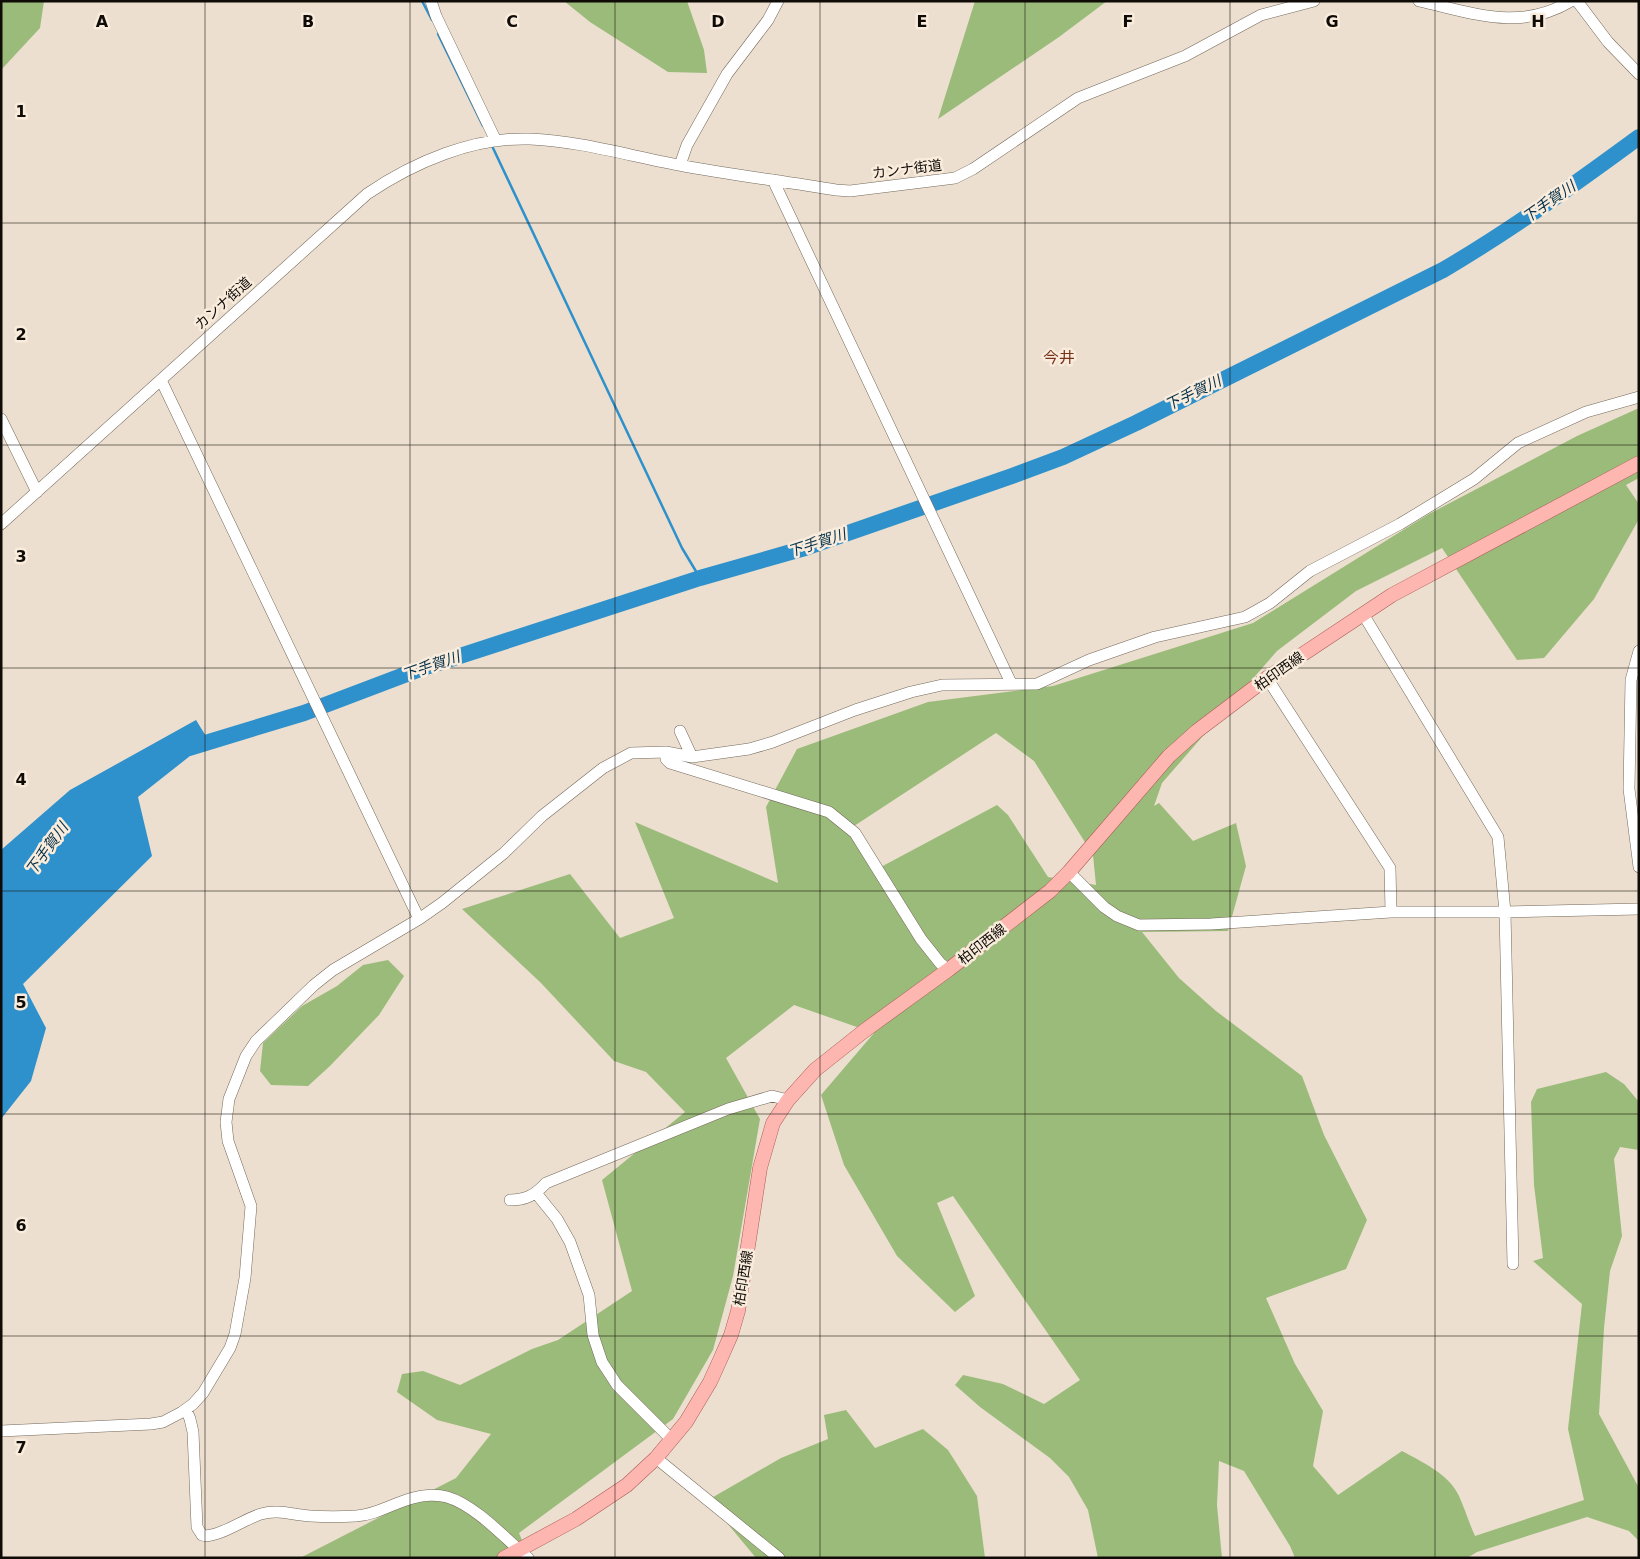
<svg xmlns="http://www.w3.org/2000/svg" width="1640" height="1559" font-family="'DejaVu Sans','Noto Sans JP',sans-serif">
<rect width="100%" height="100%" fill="#ecdfcf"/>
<!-- green -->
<path fill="#9bbb7a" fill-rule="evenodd" d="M1,1h43l-4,27 -39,42z
M564,1h123l17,49 3,23 -39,-1 -78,-50z
M975,1h132l-48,36 -121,82z
M1639,408v70l-13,7 13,19v15l-45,80 -50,59 -27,2 -75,-112 -86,43 -79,60 -115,132 -8,23 5,-3 34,38 43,-18 10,43 -18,65 -86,1 37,46 37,33 86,65 22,59 43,85 -21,49 -80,29 29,66 28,47 -10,55 25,29 64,-44c20,11 47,23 57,45 6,13 10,27 16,40l109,-36 -16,-71 14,-125 -49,-43 10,-3 -9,-73 -3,-83 6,-13 69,-17 18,12 15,18v48l-19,-3 -6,12 8,77 -12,35 -6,57 -5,86 40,74v53l-10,-10 -42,-14 -110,35 -10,6h-172l-5,-12 -46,-75 -25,-10 -2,44 5,53h-124l-10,-48 -19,-33 -19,-19 -70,-51 -25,-22 8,-10 40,9 41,20 36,-24 -127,-184 -16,7 38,93 -20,16 -58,-56 -53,-91 -23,-70 53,-62 -80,-28 -68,53 34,61 -27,157 -20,74 -40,69 -154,114 10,25h-229l156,-80 35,-44 -54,-14 -40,-28 5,-18 21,-3 37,14 72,-36 26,-9 74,-49 -30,-111 83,-68 -39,-40 -32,-11 -73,-78 -79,-74 108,-35 50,64 54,-20 -39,-96 143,61 -12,-76 31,-58 131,-47 125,-16 200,-63 176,-109 148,-78zM996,733l38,28 59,94 3,30 -48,-8 -40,-62 -11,-10 -118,63 -31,-38z
M388,960l16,16 -25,39 -49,51 -22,20 -37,-1 -11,-14 3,-28 39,-37 35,-20 26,-21z
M846,1410l29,38 48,-19 25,21 29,46 8,62h-229l-48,-58 73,-42 47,-19 -4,-24z"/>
<!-- water -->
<path fill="#2f91cb" d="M196,720l13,21 -71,56 14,59 -129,128 23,44 -15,53 -30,38v-269l69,-60z"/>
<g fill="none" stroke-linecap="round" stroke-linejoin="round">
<!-- stream -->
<path stroke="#2f91cb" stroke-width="2.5" d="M422,1l10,19
M438,34l45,92
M493,148l189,400 18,30"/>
<!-- river -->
<path stroke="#2f91cb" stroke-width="16" d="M189,748l115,-35 116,-44 280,-91 105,-30 207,-72 51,-19 73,-34 307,-153c68,-40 132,-86 196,-133"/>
<!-- minor casing -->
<g stroke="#74695b" stroke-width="12">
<path id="minor" d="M431,1l5,15 60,125
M1419,1c55,12 100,31 152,0
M1577,1l31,41 31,32
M680,165l7,-20 40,-71 41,-54 10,-19
M773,180l238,503
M161,380l258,539
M1,419l36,73
M1,524l366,-330c47,-32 106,-57 163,-55 50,2 100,17 149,26 52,10 105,16 157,25l14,1 105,-13 18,-9 105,-71 107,-42 76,-41 53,-14
M1363,614l135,223 7,75 8,352
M1639,651l-8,29 -2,109 10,78
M1267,678l123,190 1,44
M680,731l12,26
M666,752v7l4,4 159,49 26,21 66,106 19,24 8,7
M1069,872l35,35 13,9 22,9 72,-1 180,-12h114l134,-3
M536,1193l21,26 13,23 19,53 4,40 9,27 15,23 55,55
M510,1200c16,0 25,-5 36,-17l182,-74 44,-13 16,4
M186,1409l4,10 3,13 4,95 5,8c13,5 44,-17 59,-21 17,-5 32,1 49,2 15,1 31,1 46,0 20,-1 37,-13 57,-18 10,-3 24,-4 34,-1 28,8 59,42 81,61
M1,1431l150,-7 12,-2 19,-10 11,-8 10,-11 27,-45 5,-14 10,-56 6,-72 -23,-65 -2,-19 3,-23 17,-43 10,-15 58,-56 19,-15 86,-51 23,-16 62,-50 38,-37 61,-48 28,-15 35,-1 26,5 57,-8 24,-7 82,-32 56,-18 31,-7 95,-1 52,-24 66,-23 90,-20 25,-14 40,-32 90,-47 74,-45 44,-36 68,-31 53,-15
M656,1458l123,100"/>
</g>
<!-- major casing -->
<g stroke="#aa5b53" stroke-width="15">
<path id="major" d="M504,1558l72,-39 51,-34 29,-27 30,-36 24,-40 10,-22 11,-25 7,-24 22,-143 13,-45 15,-23 27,-30 49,-39 84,-61 102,-79 19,-19 100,-116 28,-25 70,-53 125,-83 247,-132"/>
</g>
<!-- minor -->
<use href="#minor" stroke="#fff" stroke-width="11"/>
<!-- major -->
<use href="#major" stroke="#feb6b1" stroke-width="14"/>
</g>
<!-- grid -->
<path fill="none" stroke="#0f0b06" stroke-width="1" stroke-opacity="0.55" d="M205,1v1557M410,1v1557M615,1v1557M820,1v1557M1025,1v1557M1230,1v1557M1435,1v1557M1,223h1638M1,445h1638M1,668h1638M1,891h1638M1,1114h1638M1,1336h1638"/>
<g text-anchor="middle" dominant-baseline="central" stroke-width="5" stroke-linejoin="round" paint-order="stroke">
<!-- street labels -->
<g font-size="14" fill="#0f0b06" stroke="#f9ecdc">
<text transform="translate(907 169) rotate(-7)">カンナ街道</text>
<text transform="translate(223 303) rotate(-42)">カンナ街道</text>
<text transform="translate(1279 671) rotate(-35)">柏印西線</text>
<text transform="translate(982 944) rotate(-38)">柏印西線</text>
<text transform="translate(743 1278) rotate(-81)">柏印西線</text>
</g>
<!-- water labels -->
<g font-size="15" font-style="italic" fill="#073149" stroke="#f9ecdc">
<text transform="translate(1549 202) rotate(-35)">下手賀川</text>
<text transform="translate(1193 393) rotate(-26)">下手賀川</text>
<text transform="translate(817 543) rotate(-18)">下手賀川</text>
<text transform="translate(431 666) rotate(-19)">下手賀川</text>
<text transform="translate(47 849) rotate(-54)">下手賀川</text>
</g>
<!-- quarter labels -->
<g font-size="16" fill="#76341a" stroke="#f9ecdc">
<text x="1059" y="357">今井</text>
</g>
</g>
<g font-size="16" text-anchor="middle" font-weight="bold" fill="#0f0b06" stroke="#f9ecdc" stroke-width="5" stroke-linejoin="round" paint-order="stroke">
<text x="102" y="27">A</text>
<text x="308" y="27">B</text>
<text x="512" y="27">C</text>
<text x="718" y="27">D</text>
<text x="922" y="27">E</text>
<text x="1128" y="27">F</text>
<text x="1332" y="27">G</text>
<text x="1538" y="27">H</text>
<text x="21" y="117">1</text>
<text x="21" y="340">2</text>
<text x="21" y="562">3</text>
<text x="21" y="785">4</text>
<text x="21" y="1008">5</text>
<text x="21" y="1231">6</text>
<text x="21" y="1453">7</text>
</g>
<!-- border -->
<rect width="1640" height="1559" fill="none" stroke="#0f0b06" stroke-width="5"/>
</svg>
